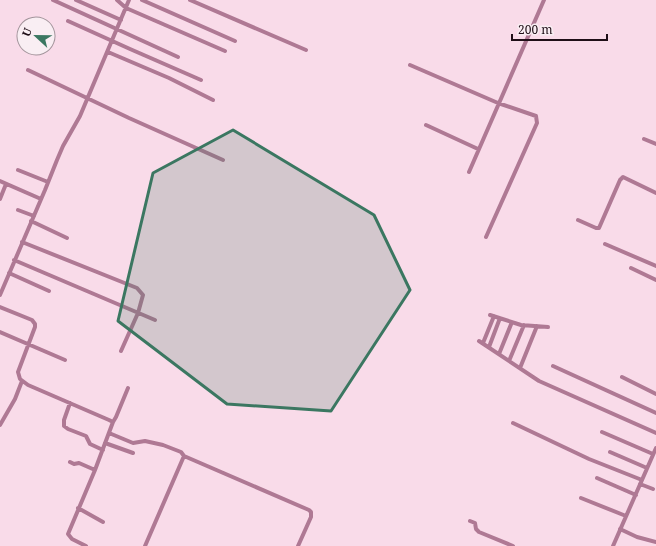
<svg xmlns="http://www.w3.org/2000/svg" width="656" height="546" font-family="'Noto Serif',serif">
<rect width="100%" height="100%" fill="#f9dbe9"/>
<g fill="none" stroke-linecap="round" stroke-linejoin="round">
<!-- minor -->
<path stroke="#af7994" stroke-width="4" d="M53,0l125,57
M76,0l45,20
M117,0l9,8 99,43
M142,0l93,41
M190,0l116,50
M68,21l62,28 71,31
M108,52l61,26 44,22
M410,65l88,38 38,13 1,7 -51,114
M28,70l101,48 94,42
M426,125l52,24
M644,139l12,5
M18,170l30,12
M469,172l75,-172
M0,181l41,18
M0,199l6,-15
M18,210l16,6
M578,220l18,8h3l21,-48 3,-3 33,16
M31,221l36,17
M22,242l115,46 6,7 -5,18 -17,38
M605,244l51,22
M14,260l141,60
M631,268l25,12
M9,273l40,18
M0,295l45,-105 12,-30 6,-14 17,-30 49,-116
M0,307l32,13 3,4v3l-17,45 2,7 8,6 81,35 4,2 -18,48 -27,64 4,5 14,7
M490,315l31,10 27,2
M0,332l65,28
M479,341l60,40 117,52
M483,343l11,-27
M489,347l11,-29
M499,354l13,-32
M509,361l15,-36
M553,366l103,47
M520,368l17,-42
M622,377l34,17
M70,403l-6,17v6l4,3 18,7 4,8 13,6
M113,422l3,-5 12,-29
M513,423l76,36 53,21
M0,425l15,-26 7,-18
M602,432l51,22
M109,433l24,10 12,-2 18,4 18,7 3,4 125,54 2,2v5l-13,29
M105,443l28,10
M610,452l37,16
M70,462l4,2 5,-1 16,7
M597,478l39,17
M640,484l13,5
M581,498l45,18
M78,508l25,14
M470,521l5,2 1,6 3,3 34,14
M620,529l17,8 19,5
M145,546l39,-90
M613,546l43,-98"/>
</g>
<!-- marked area -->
<path fill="#3b7761" fill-opacity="0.2" stroke="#3b7761" stroke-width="3" stroke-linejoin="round" d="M233,130l141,85 36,75 -79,121 -104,-7 -109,-83 35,-148z"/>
<!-- north arrow -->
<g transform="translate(36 36) rotate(292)"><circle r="19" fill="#f9eef3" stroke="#a2949b"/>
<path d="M0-3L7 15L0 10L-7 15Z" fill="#3b7761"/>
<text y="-6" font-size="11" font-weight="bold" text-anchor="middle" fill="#1f0e17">U</text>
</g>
<!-- scale -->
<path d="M512 34v6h95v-6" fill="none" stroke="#1f0e17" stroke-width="2"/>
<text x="518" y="34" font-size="12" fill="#1f0e17" stroke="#f9eef3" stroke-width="3" paint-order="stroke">200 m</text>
</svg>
